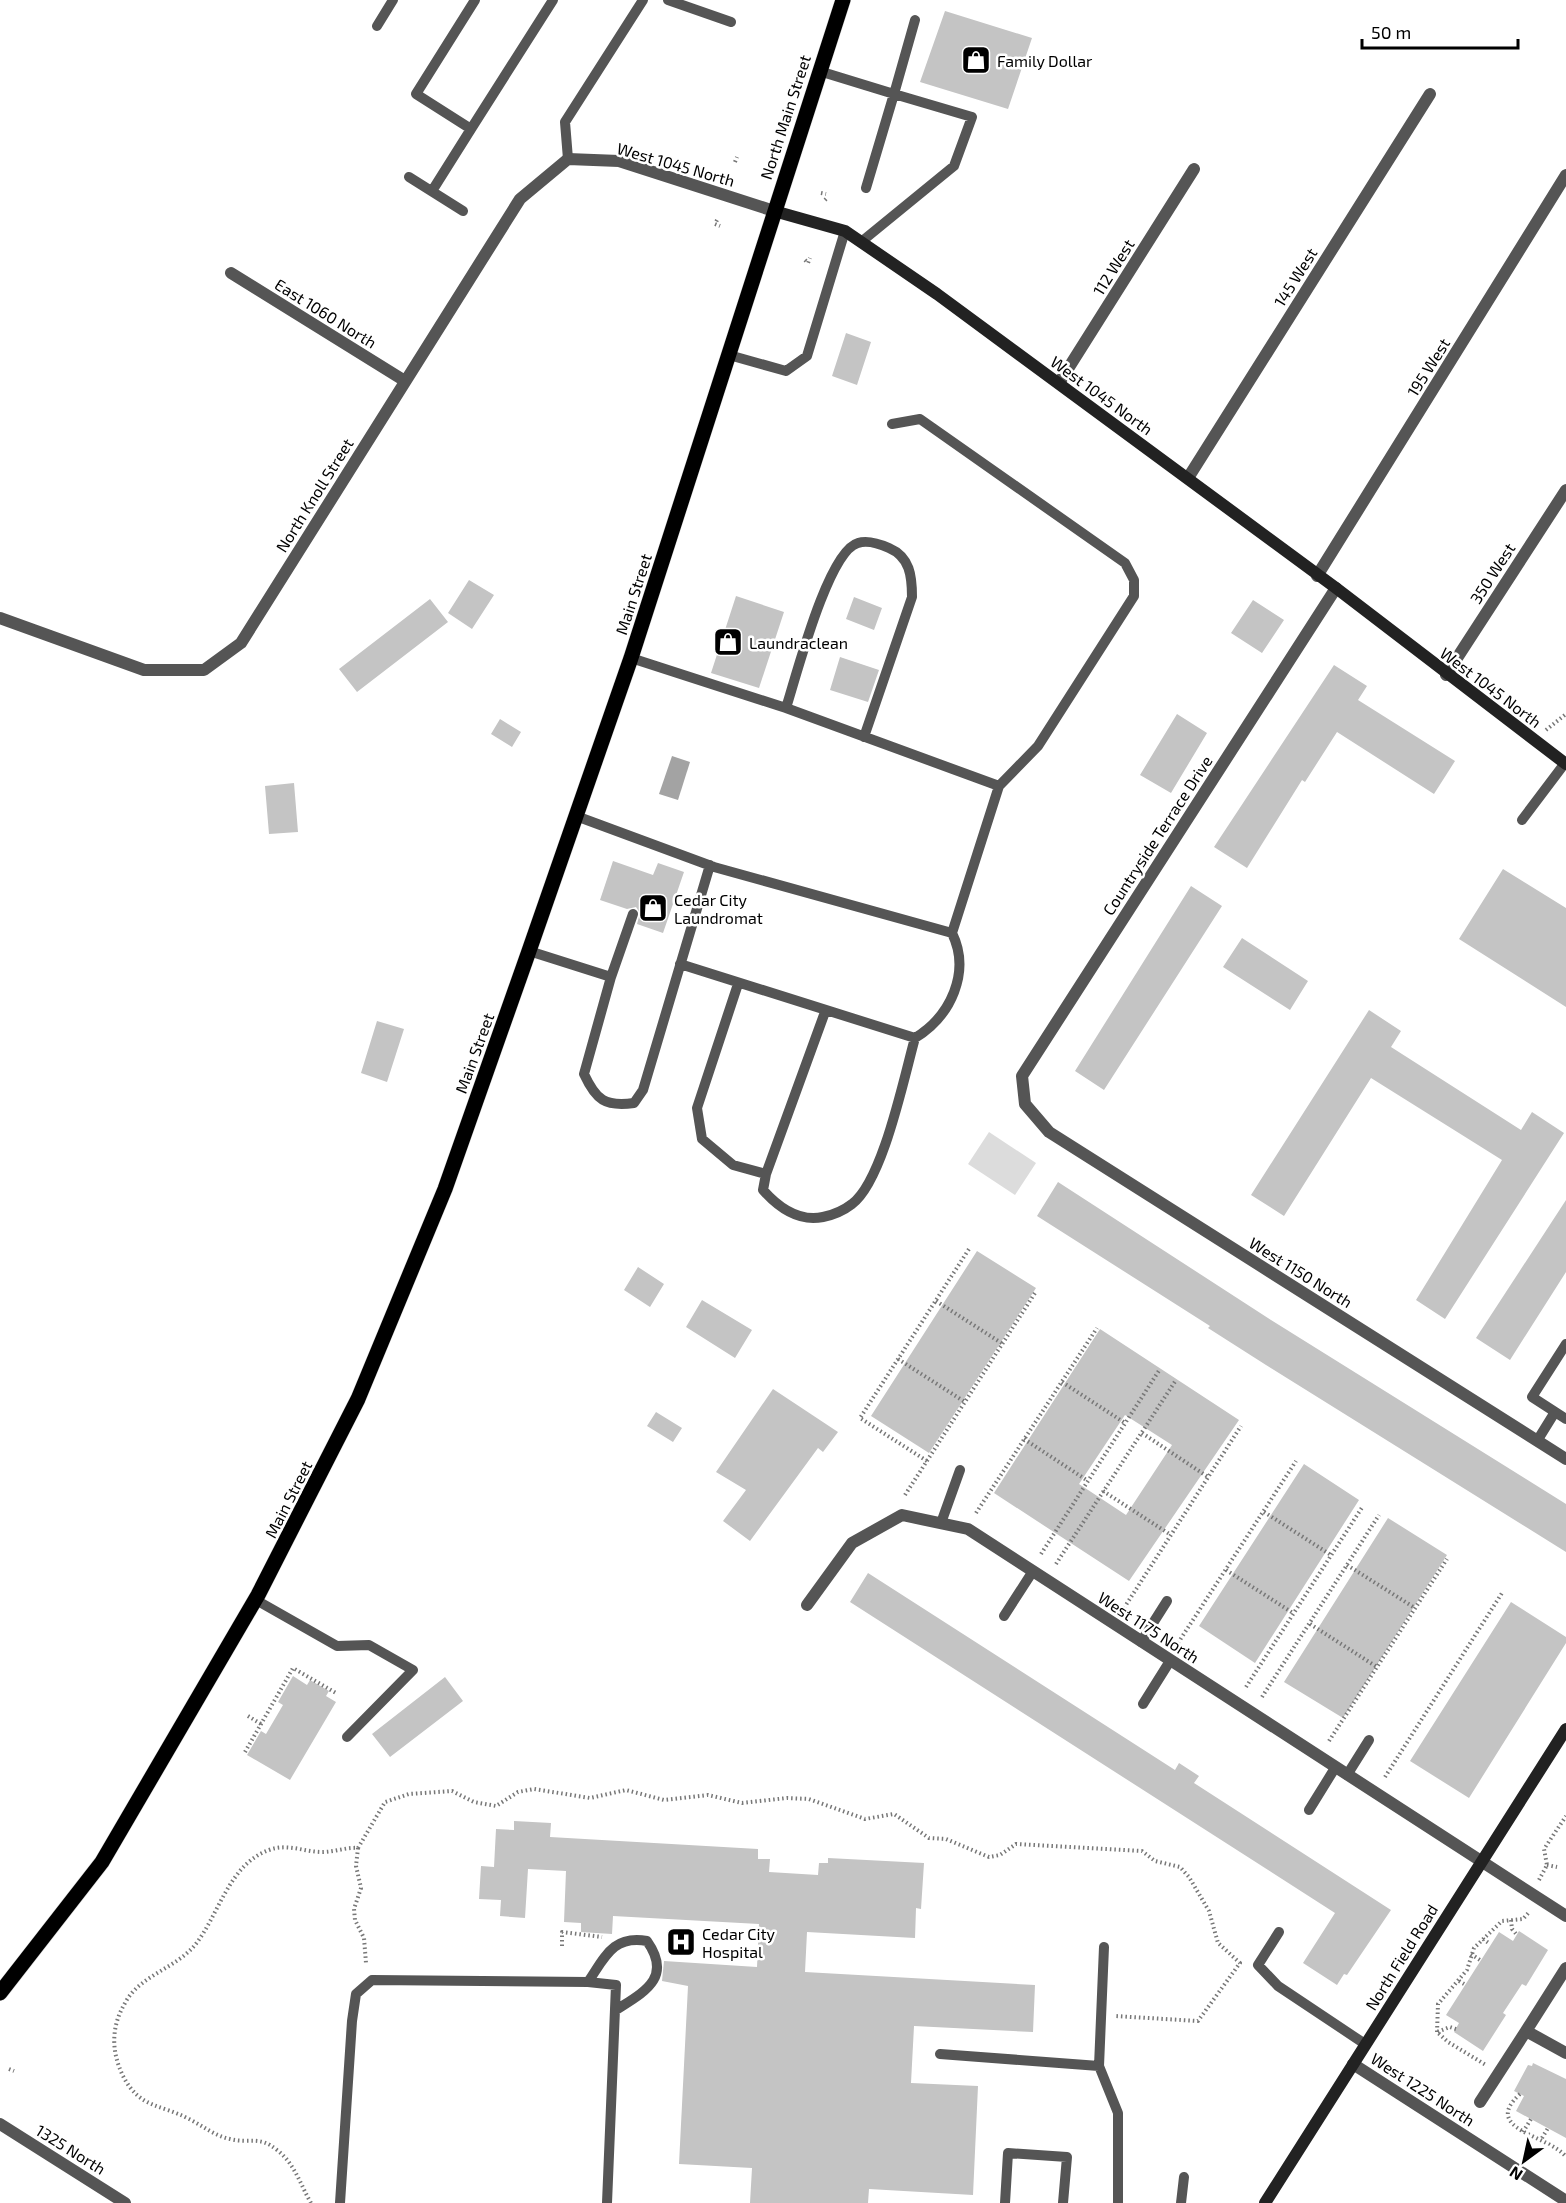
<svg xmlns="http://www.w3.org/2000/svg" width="1566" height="2203" font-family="'Exo 2',sans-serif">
<rect width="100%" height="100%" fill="#fff"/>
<!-- green -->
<path fill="#dcdcdc" d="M989,1132l47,31 -21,32 -47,-31z"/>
<!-- water -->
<path fill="#a3a3a3" d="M672,756l18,6 -12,38 -19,-6z"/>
<!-- building -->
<path fill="#c4c4c4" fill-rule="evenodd" d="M945,11l87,27 -24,71 -88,-27z
M846,333l25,9 -14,43 -25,-9z
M469,580l25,15 -22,34 -24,-16z
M736,596l48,16 -25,76 -48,-15z
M854,597l28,11 -8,22 -28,-11z
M430,599l18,23 -91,70 -18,-23z
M1253,600l31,20 -22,33 -31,-20z
M840,657l39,13 -11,32 -38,-12z
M1334,665l33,21 -9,14 97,61 -21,33 -97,-62 -32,50 -3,-2 -55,88 -33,-21z
M1177,714l30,19 -36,60 -31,-18z
M500,719l21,13 -9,15 -21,-13z
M294,783l4,49 -29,2 -4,-48z
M613,861l40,14 5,-12 26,9 -21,61 -26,-9 3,-11 -4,-6 -9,2 -27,-9z
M1503,869l63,39v99l-107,-68z
M1191,886l31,20 -118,184 -29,-19z
M1242,938l66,43 -18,29 -67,-43z
M1369,1010l32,21 -10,16 130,83 11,-18 32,21 -119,186 -29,-19 86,-140 -131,-82 -87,138 -33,-21z
M377,1021l27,8 -17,53 -26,-9z
M1058,1182l213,138 295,184v48l-300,-187 -58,-37 2,-2 -173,-110z
M1566,1200v72l-56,88 -34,-22z
M977,1251l59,37 -107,165 -58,-37z
M638,1267l26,17 -14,23 -26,-17z
M702,1300l50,30 -17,28 -49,-31z
M1100,1329l139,91 -110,161 -135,-88zM1125,1415l47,30 -46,70 -47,-31z
M773,1389l65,43 -15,20 -5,-4 -68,93 -27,-20 23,-31 -30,-18z
M656,1412l26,16 -9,14 -26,-16z
M1304,1464l55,36 -104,163 -56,-37z
M1388,1518l59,37 -104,163 -59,-36z
M868,1573l307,197 4,-7 20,13 -5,7 197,127 -44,65 -3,-1 -7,11 -34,-22 32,-50 -485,-311z
M1511,1602l55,35v6l-97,155 -59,-37z
M293,1676l14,9 3,-5 19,11 -3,5 10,6 -46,78 -43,-25 14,-24 5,3 17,-29 -5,-3z
M445,1677l18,24 -73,56 -18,-23z
M514,1821l37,2 -1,14 208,12v10h12l-1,13 49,3 1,-12h9v-5l96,5 -3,46 -5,-1 -1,30 -108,-6 -2,40 230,13 -2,47 -119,-6 -3,57 67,3 -5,109 -104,-6 -1,14h-118l2,-35 -73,-4 9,-178 -26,-5 2,-20 93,6 2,-43 -146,-8 -1,18 -31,-2v-9l-17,-1 2,-51 -38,-2 -3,49 -25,-2 1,-16 -22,-1 2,-33 13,1 2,-38 18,1z
M1519,1931l29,19 -22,36 -4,-2 -19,29 3,2 -23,36 -29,-19 5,-9 -13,-8 53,-83 14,9z
M1533,2063l33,16v59l-50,-27 8,-15 -10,-5 14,-26 4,1z"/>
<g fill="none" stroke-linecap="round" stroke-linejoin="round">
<!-- primary casing -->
<g stroke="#dbdbdb" stroke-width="16">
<path id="primary" d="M0,1993l102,-131 156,-267 100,-196 87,-210 84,-238 102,-293 212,-658"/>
</g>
<!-- path -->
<path stroke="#777" stroke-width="4" stroke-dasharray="1.5 3" stroke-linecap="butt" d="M735,162l2,-5
M821,193l5,1
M825,200l2,-2
M717,220l-2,4 5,2
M805,260l3,3 2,-5
M1546,730l20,-16
M936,1301l67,43
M898,1359l67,43
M1062,1382l63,41
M1142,1433l66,44
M1024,1439l64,42
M927,1461l-67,-43 109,-169
M1103,1491l68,44
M905,1495l130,-202
M1264,1512l67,43
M976,1513l121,-185
M1041,1554l119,-185
M1056,1564l120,-184
M1347,1565l68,43
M1226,1570l67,43
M1124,1608l117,-182
M1310,1624l67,43
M1178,1643l118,-182
M1246,1687l117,-181
M1262,1697l117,-182
M248,1716l13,8
M1329,1741l118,-182
M245,1752l48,-84 43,25
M1385,1777l117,-184
M358,1848l-2,18 5,22 -7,21 1,11 9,18 2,25
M1547,1865l10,2
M1539,1880l8,-15 -3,-16 22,-33
M1511,1920l1,9 5,6
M1483,1939l7,5
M562,1946v-14l40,5
M1471,1954l9,6
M1459,1981l5,3
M1456,2029l-6,-2 -13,5 11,10 38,23
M1437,2032l1,-28 29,-34 7,-22 28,-27 21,-2 7,-8
M9,2069l5,2
M1520,2094c-40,36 30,41 46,63
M1523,2132l8,-13
M1542,2138l6,-10
M311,2203c-11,-19 -16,-39 -34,-53 -18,-15 -27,-6 -47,-11 -15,-3 -27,-13 -41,-20 -28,-15 -49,-10 -66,-43 -12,-25 -12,-49 2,-73 15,-28 50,-34 70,-58 24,-30 34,-81 74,-95 19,-7 35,2 53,2 13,0 24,-5 36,-4l27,-46 24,-8 43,-3 22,11 22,4 22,-14 16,-3 56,9 36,-8 38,10 44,-5 34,8 45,-5 22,1 56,20 29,-5 35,24 17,1 43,18 11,-2 16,-11 126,7 13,10 25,6 9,10 20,34 9,32 22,20 -42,58 -83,-5"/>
<!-- lane -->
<path stroke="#555" stroke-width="10" d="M475,0l-59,94 55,35 82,-129
M668,0l63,22
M377,26l16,-26
M819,71l75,23 -28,94
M568,159l-3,-37 78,-122
M409,177l54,34
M432,191l39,-62
M861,242l93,-76 18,-49 -78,-23 21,-74
M729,355l57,16 21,-15 38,-125
M631,658l155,50 213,78 39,-40 96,-150v-16l-9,-17 -205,-144 -28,5
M786,708c10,-31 42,-157 72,-165 9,-3 22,1 31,5 21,9 23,28 23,49l-48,140
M576,816l138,51 238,66 47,-147
M1522,820l43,-57
M529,951l82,26 -27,97c12,26 21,33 50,29l9,-13 67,-225
M680,964l235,74c36,-22 56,-66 37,-105
M611,977l22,-63
M738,984l-41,124 5,31 31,26 33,9 59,-162
M766,1174l-3,16c15,17 36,32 60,27 10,-2 20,-6 29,-13 31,-23 52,-127 63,-166
M1566,1344l-34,53 34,22
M1537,1441l18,-29
M941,1523l19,-53
M256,1600l81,46 32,-1 44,25 -66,67
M1004,1616l29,-45
M1141,1642l26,-41
M1143,1704l27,-43
M1347,1775l22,-35
M1309,1810l26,-42
M1279,1932l-21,33 20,21 87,58
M1104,1947l-5,119 19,47v90
M588,1982c17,-25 25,-47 59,-41 26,37 -3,51 -31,69
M940,2054l159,12
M340,2203l12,-182 4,-27 16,-14 216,2 28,3 -9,218
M1005,2203l3,-50 59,4 -4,46
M1181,2203l3,-26"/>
<!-- street -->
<path stroke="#555" stroke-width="12" d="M231,273l174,108
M1059,383l135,-214
M1188,478l242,-384
M1317,576l249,-401
M1336,588l-314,488 3,28 24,28 517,327
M0,618l144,52h60l37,-27 279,-444 48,-40 51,2 155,50
M1446,675l120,-185
M807,1605l45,-62 50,-28 66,14 598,387
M1566,1968l-40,63 40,22
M1353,2064l213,137
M1480,2102l46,-71
M0,2124l125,79"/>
<!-- secondary -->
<path stroke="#222" stroke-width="12" d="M774,211l71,20 92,63 399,294 230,176
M1265,2203l301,-474"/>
<!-- primary -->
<use href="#primary" stroke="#000" stroke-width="15"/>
</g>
<!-- icons -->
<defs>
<g id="shop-square" transform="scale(1.5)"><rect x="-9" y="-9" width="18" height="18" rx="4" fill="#000" stroke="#fff"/><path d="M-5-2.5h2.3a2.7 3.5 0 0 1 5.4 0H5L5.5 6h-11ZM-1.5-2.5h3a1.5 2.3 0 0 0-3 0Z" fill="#fff"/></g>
<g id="hospital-square" transform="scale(1.5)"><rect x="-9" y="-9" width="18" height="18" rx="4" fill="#000" stroke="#fff"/><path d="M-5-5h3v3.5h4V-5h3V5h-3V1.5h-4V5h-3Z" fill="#fff"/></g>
</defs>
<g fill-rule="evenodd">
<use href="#shop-square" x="976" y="60"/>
<use href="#shop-square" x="728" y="642"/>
<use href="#shop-square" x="653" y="908"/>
<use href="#hospital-square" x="681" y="1942"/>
</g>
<g text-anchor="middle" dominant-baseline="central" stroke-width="5" stroke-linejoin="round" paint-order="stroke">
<!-- poi labels -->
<g font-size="16" fill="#000" stroke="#fff" text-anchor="start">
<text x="997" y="60">Family Dollar</text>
<text x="749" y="642">Laundraclean</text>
<text x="674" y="899">Cedar City<tspan x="674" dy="18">Laundromat</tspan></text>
<text x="702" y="1933">Cedar City<tspan x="702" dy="18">Hospital</tspan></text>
</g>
<!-- street labels -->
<g font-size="16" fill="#000" stroke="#fff">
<text transform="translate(785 117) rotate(-72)">North Main Street</text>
<text transform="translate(676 164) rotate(16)">West 1045 North</text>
<text transform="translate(1113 267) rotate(-58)">112 West</text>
<text transform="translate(1295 277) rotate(-58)">145 West</text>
<text transform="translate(326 313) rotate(32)">East 1060 North</text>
<text transform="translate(1428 367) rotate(-58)">195 West</text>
<text transform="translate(1102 395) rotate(36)">West 1045 North</text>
<text transform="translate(314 495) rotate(-58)">North Knoll Street</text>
<text transform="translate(1492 573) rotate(-57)">350 West</text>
<text transform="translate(633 594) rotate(-72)">Main Street</text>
<text transform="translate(1491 687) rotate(37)">West 1045 North</text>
<text transform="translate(1157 835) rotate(-57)">Countryside Terrace Drive</text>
<text transform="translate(474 1053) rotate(-70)">Main Street</text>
<text transform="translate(1301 1272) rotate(32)">West 1150 North</text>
<text transform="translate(288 1499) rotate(-63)">Main Street</text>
<text transform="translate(1149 1627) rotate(33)">West 1175 North</text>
<text transform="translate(1401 1957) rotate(-58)">North Field Road</text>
<text transform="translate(1423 2089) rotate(33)">West 1225 North</text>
<text transform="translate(71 2149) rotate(32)">1325 North</text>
</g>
</g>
<!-- north arrow -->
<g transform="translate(1524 2161) rotate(213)" stroke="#ffffff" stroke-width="4.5" paint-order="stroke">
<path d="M0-4.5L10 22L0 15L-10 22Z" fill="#000000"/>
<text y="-9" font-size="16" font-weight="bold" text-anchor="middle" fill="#000000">N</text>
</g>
<!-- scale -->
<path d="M1362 39v9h156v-9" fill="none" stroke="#000000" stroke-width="3"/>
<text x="1371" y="39" font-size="18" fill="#000000" stroke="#ffffff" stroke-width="4.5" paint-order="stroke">50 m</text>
</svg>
